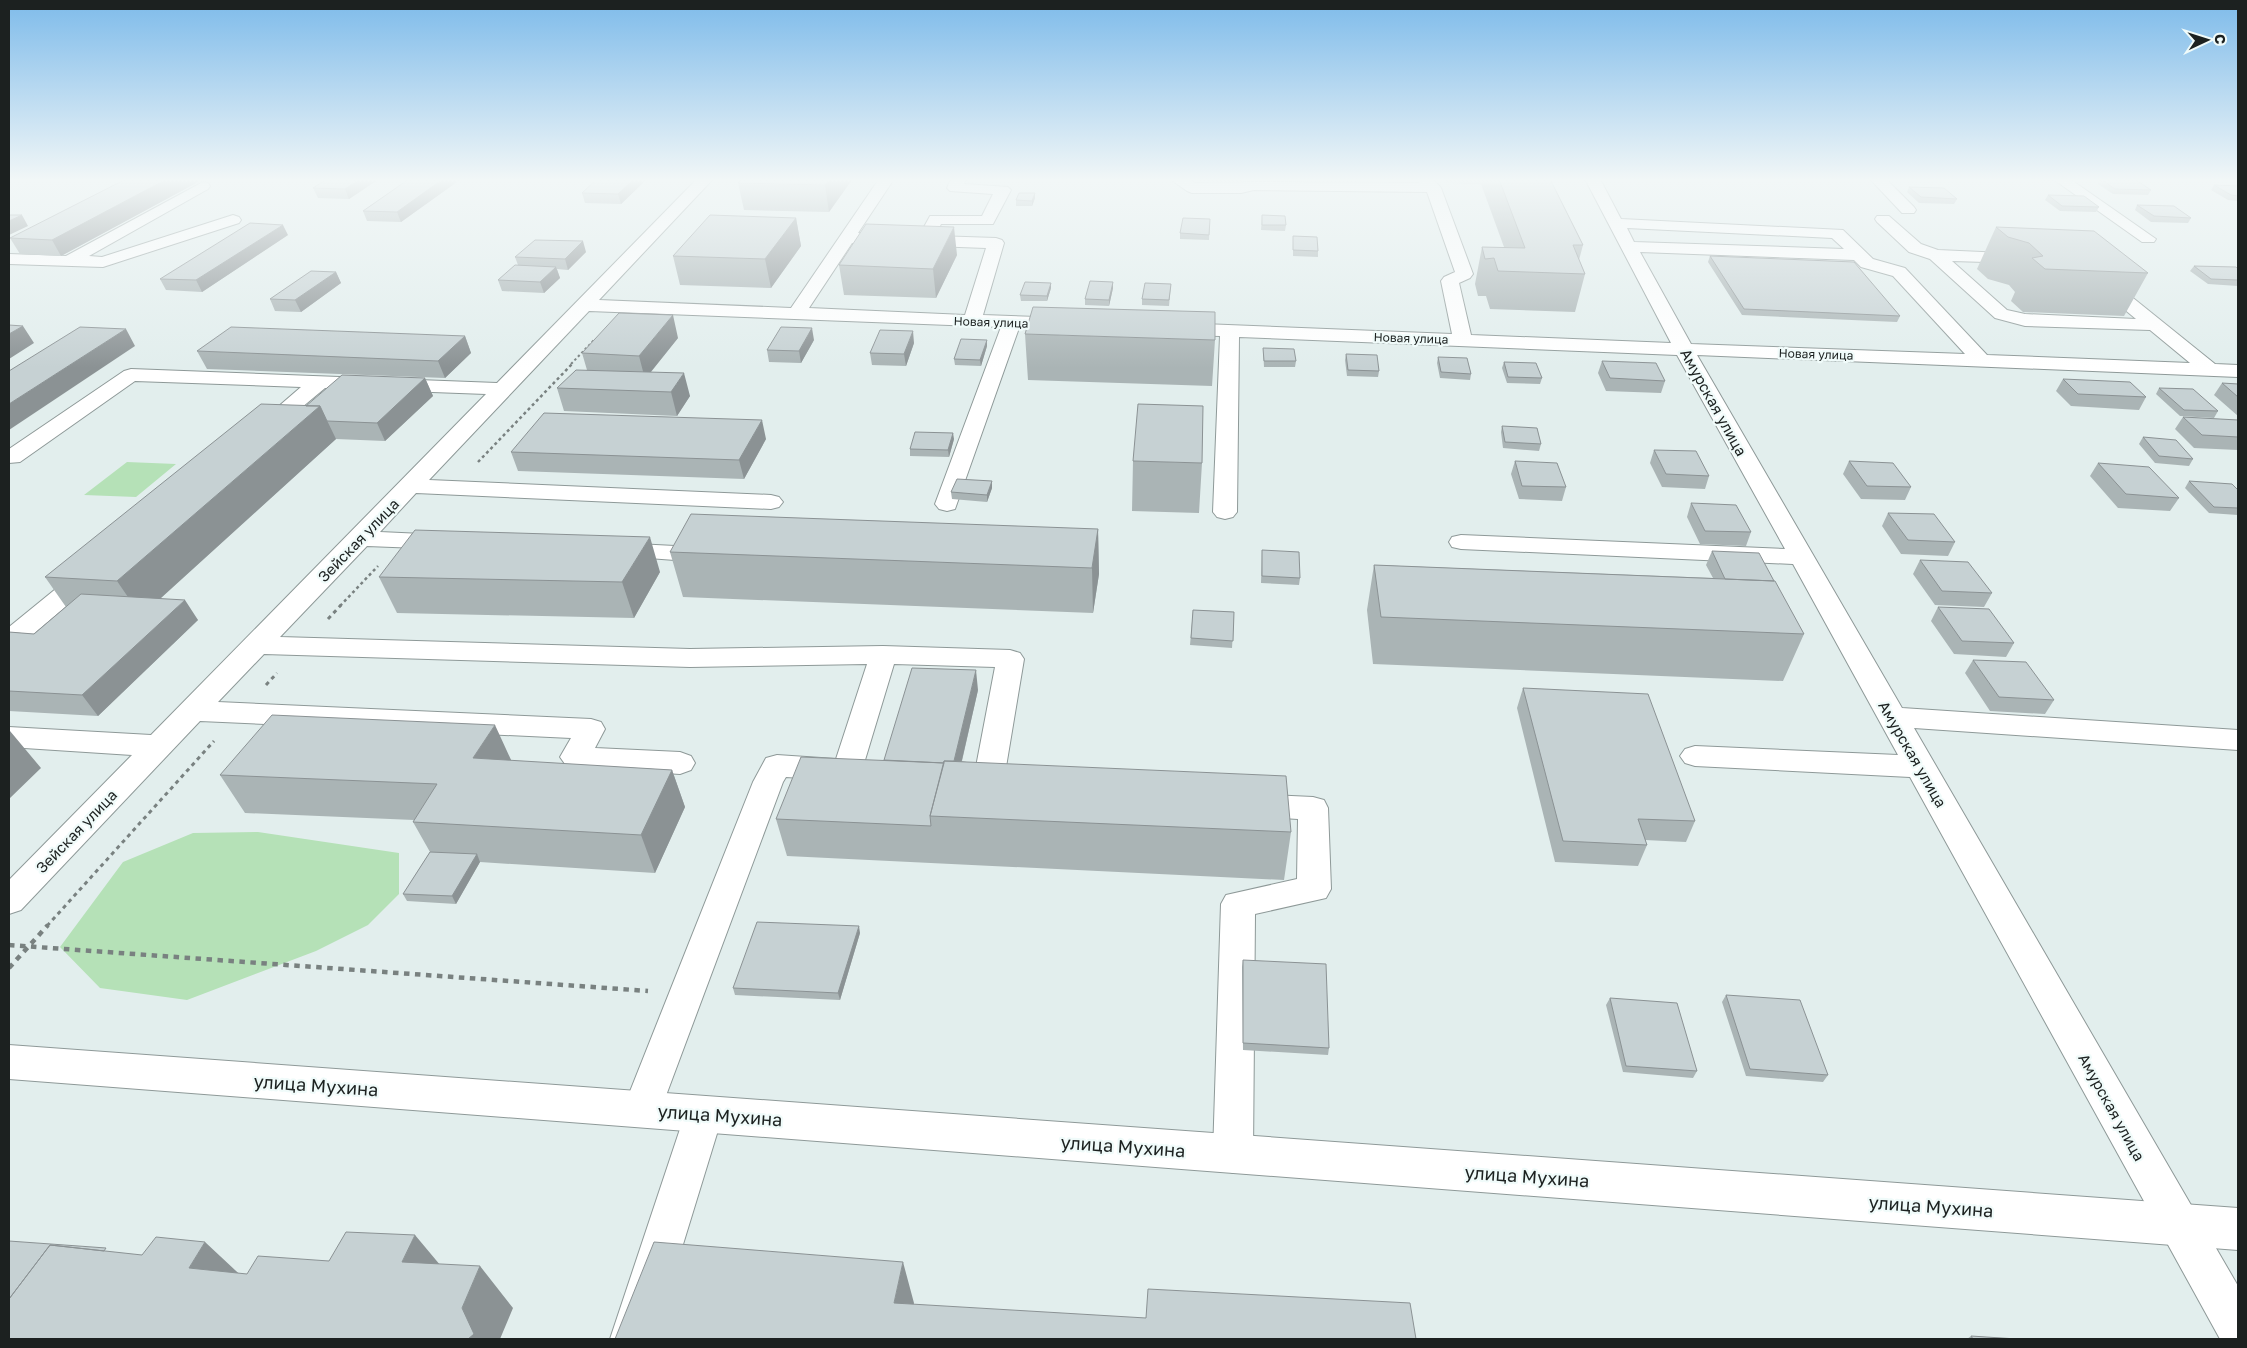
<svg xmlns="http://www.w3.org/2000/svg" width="2247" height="1348" font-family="'Golos Text',sans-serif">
<rect width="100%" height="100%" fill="#e2eeed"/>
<!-- green -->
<path fill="#b5e1b7" d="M127,462l49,2 -40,33 -52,-2z
M258,832l141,21v41l-31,31 -52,26 -129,49 -87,-12 -40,-41 63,-85 70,-29z"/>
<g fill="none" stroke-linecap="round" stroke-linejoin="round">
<!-- minor casing -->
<g stroke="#8e9998" stroke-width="2">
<path id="minor" d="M697,179h16l-114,121 192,8 88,-129h15l-36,54 61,3 11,-20h52l11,-22 -43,-3 -3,-3 4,-9h15l-2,5 44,3 3,3 -18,34h-52l-6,12 61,2 6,2 2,3 -21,72 82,3 7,2 2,4 -2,4 -7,2 -46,-2 -64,181 -8,2 -8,-2 -4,-5 66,-177 -412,-16 -160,169 342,15 8,2 4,5 -4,5 -8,2 -355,-16 -36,39 64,3 9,2 3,5 -3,5 -9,2 -77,-3 -87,91 410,12 193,-3 127,4 10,3 4,6 -21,126 5,8 -4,8 -11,3 -18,-3 -4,-8 24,-126 -101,-3 -32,106 -4,8 -11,3 -61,-4 -3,5 -122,327 -5,13 -14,5 -14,-5 -5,-13 130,-327 13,-24 11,-3 59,4 31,-95 -177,3 -426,-13 -46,48 373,17 10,3 4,7 -10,19 85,4 11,4 4,7 -4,7 -11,4 -105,-7 -10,-3 -5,-7 11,-19 -371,-17 -179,189 -12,4v-34l123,-125 -123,-8v-20l142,8 335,-341 -161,-6 -54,45 -7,2 -7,-2 -4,-4 4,-4 44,-38 -166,-6 -115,81 -11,1v-14l115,-78 7,-2 366,14zM852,243l134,5 -21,67 -156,-7z
M1170,179h18l7,4 59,-1 166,1 -3,-4h16l8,9 32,86 -3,4 -11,5 12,52 200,8 -86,-164h15l21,40 222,11 30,29 32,9 82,87 203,8 -40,-33 -125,-4 -30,-8 -65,-59 -21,-7 -32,-30 -2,-3 2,-3h12l32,28 17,6 88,4 2,4 -2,4 -6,1 -68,-2 55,49 18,4 111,5 -41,-34 -3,-4 3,-4h12l108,87 23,1v12l-541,-22 205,353 336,22v20l-324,-22 324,558v53h-18l-310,-562 -215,-11 -10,-3 -5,-7 5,-7 10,-3 203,9 -105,-191 -332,-15 -9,-2 -3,-5 3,-5 9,-2 324,14 -108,-194 -438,-18 -2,175 -4,5 -8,2 -8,-2 -4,-5 7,-176 -42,-1 -7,-2 -2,-4 2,-4 7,-2 274,11 -11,-53 3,-4 11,-5 -28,-80 -173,-2 -13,3h-49l-5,-2zM1627,228l205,10 12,11 -210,-7zM1640,252l214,8 7,7 32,9 72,78 -274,-10z
M1870,179h16l28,28 2,3 -2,3h-12z
M2053,179h17l86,60 -2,3h-12z
M203,182l5,1 2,3 -2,3 -119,67 13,1 131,-42 6,2 2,3 -2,3 -136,44 -94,-3v-10l57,2z
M617,543l58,3 9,2 3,5 -3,5 -9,2 -67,-5 -3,-5 3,-5z
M88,568l9,2 3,5 -3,5 -79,67 -9,2v-22l70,-57z
M1251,794l62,3 11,3 4,8 3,81 -5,9 -71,16 -2,240 -6,13 -14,6 -14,-6 -6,-13 8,-250 5,-9 71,-16 1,-60 -47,-3 -11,-3 -4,-8 4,-8z
M704,1096l14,5 5,13 -69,225h-44l75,-225 5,-13z"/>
</g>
<!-- major casing -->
<g stroke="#8e9998" stroke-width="2">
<path id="major" d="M9,1045l2229,163v42l-2229,-171z"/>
</g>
<!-- path-far3 -->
<path stroke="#798180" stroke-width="2" stroke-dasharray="2.5 2.5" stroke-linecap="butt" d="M571,364l23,-24"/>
<!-- path-far2 -->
<path stroke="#798180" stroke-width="2.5" stroke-dasharray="3 3" stroke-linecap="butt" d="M478,462l95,-99
M340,606l38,-40"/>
<!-- path-far1 -->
<path stroke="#798180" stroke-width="3" stroke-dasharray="4 4" stroke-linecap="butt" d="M328,619l13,-14
M266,685l11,-12
M47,926l167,-185"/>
<!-- path -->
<path stroke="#798180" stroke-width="4.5" stroke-dasharray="5.5 5.5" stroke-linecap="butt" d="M9,945l639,46
M9,968l39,-43"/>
<!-- minor -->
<use href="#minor" fill="#fff" fill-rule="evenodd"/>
<!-- major -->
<use href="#major" fill="#fff" fill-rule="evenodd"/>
</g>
<!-- wall -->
<path fill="#aab4b5" d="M327,179h52l-30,20 -31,-1 -5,-10z
M409,179h52l-60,43 -34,-1 -4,-10z
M597,179h50l-26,25 -36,-1 -3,-10z
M852,179l-23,33 -85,-2 -6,-27z
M1197,179h44v3l-44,-1z
M1446,179h104l33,66 -4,15 6,14 -10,38 -85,-3 -4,-13h-8l-3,-12 7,-37h22l-23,-63 -34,-1z
M2017,179h36l-1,2z
M2100,179l36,1 15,10 -3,5 -35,-1 -15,-10z
M198,182l-137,74 -41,-2 -10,-16z
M2214,185l24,1v15l-10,-1 -17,-10z
M1909,187l48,12 -3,5 -35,-1 -12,-11z
M2048,195l51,12 -3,5 -36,-1 -15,-11z
M1035,198l-3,8h-16v-6z
M2137,205l54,13 -3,5 -37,-1 -16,-12z
M1262,215l24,10 -1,6 -24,-1z
M796,218l5,28 -30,42 -91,-3 -7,-29z
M1210,219l-1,21 -29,-1v-6z
M1996,227l152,46 -24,43 -101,-4 -12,-11 4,-9 -6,-7 -21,-6 -11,-10z
M288,235l-86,57 -36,-2 -6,-11z
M1293,236l25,15v6l-25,-1z
M586,252l-18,18 -11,-1 3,9 -16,15 -42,-2 -4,-11 20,-15 -3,-8z
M957,255l-21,43 -92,-3 -5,-30z
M1710,256l190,60 -3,6 -155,-7 -34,-53z
M2194,266l44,3v17l-30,-2 -18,-13z
M336,272l5,11 -40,29 -26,-1 -5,-12z
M1113,282v6l-4,18 -24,-1v-6z
M1171,284l-2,22 -27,-1v-6z
M1051,288l-4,13h-26l-1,-6z
M1025,334l190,6 -3,46 -184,-6z
M465,336l6,17 -26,25 -238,-9 -10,-18z
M678,338l-27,34 39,24 -13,20 -113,-5 -7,-23 30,-18 -5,-17z
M814,340l-13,23 -32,-1 -2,-12z
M987,340v6l-6,20 -26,-1 -1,-6z
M914,343l-8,23 -34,-1 -2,-12z
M1263,348l33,13 -1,6h-31z
M1346,354l33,17 -1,6 -31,-1 -2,-16z
M1438,357l33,17 -1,6 -30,-2 -3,-15z
M1602,361l63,20 -4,12 -55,-2 -8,-18z
M1504,362l38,16 -2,6 -33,-1 -5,-15z
M425,378l8,18 -48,45 -49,-2 -175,159 37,22 -100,96 -89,-5v-79l25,2 32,-27 -21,-30 261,-171z
M2063,379l83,18 -7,13 -68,-4 -15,-15z
M2222,383l16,1v32l-24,-21z
M2159,388l59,23 -4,7 -34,-2 -24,-22z
M2183,417l55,3v30l-44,-2 -19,-19z
M1502,426l39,18 -2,7 -36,-3 -2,-16z
M2143,437l50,22 -4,7 -34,-3 -16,-19z
M766,439l-22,40 -226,-8 -7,-19z
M954,439l-5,18 -39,-1v-7z
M1654,450l55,26 -4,13 -43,-2 -12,-24z
M1133,461l69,2 -3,50 -67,-2z
M1515,461l51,26 -4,14 -43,-2 -8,-25z
M1849,461l62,26 -6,13 -44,-1 -18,-25z
M2098,463l81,35 -9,13 -52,-3 -28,-32z
M2189,481l49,9v25l-29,-2 -24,-25z
M992,488l-5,14 -35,-3 -1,-7z
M1691,503l60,29 -5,14 -46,-2 -13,-27z
M1888,513l67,29 -7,14 -47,-2 -19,-28z
M1098,529l1,45 -6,39 -410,-16 -13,-45z
M1262,550l38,28 -1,7 -38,-2z
M1712,551l62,30 30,53 -21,47 -410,-17 -6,-54 7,-45 339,13 -7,-13z
M1920,560l72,33 -8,14 -49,-2 -22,-31z
M660,572l-26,46 -237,-5 -18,-36z
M1938,607l76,36 -8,14 -52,-3 -23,-33z
M1193,610l41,2 -2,36 -42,-3z
M1973,660l81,40 -9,14 -55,-3 -25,-38z
M1523,688l172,133 -9,21 -41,-2 2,5 -9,21 -83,-4 -38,-154z
M978,690l-16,71 329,71 -7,48 -497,-24 -11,-37 108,-59z
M512,761l160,9 13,37 -30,66 -175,-11 -24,42 -49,-3 -4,-7 27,-42 -17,-30 1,-2 -169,-7 -25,-38z
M860,933l-20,67 -105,-5 -2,-7z
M1243,960l86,88 -1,7 -85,-5 -1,-83z
M1726,995l102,80 -5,7 -77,-6 -24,-74z
M1610,998l87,73 -4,7 -70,-6 -17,-67z
M1971,1336l46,3h-50z"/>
<!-- shaded-wall -->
<path fill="#8b9294" d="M167,179h30l1,3 -137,74 -9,-16z
M360,179h19l-30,20 -4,-10z
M443,179h18l-60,43 -4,-10z
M634,179h13l-26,25 -3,-10z
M829,179l23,1 -23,32 -4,-27z
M1035,193v5l-3,8v-5z
M22,215l6,11 -19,9v-14z
M796,218l5,28 -30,42 -6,-29z
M283,225l5,10 -86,57 -6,-12z
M954,227l3,28 -21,43 -3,-29z
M583,241l3,11 -18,18 -3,-11z
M556,267l4,11 -16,15 -4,-11z
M336,272l5,11 -40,29 -6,-12z
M1113,282v6l-4,18v-6z
M1051,283v5l-4,13v-5z
M673,315l5,23 -33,41 -6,-23z
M23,326l11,17 -25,16v-25z
M812,328l2,12 -13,23 -2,-12z
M126,329l9,17 -126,84v-26z
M913,331l1,12 -8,23 -2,-12z
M465,336l6,17 -26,25 -7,-17z
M987,340v6l-6,20 -1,-6z
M684,373l6,23 -13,20 -6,-24z
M425,378l8,18 -48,45 -8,-18z
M320,406l16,33 -195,177 -24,-35z
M762,420l4,19 -22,40 -5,-19z
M953,433l1,6 -5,18 -1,-7z
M992,481v7l-5,14v-7z
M1098,529l1,45 -6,39 -1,-45z
M650,537l10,35 -26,46 -12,-36z
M185,600l13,20 -100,96 -16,-21z
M976,670l2,20 -25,109 -3,-21z
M495,725l17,37 -39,-4z
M10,731l31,37 -32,31v-66z
M672,770l13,37 -30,66 -14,-38z
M477,854l3,8 -24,42 -4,-8z
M859,926l1,7 -20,67 -2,-7z
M415,1235l36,43 -49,-16z
M205,1242l45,42 -61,-16z
M903,1262l11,41 -7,36 -13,-36z
M480,1266l33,42 -13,31h-32l-6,-31z"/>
<!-- building -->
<path fill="#c6d1d3" stroke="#8b9294" d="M126,179h41l-115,61 -42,-2z
M327,179h33l-15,10 -32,-1z
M409,179h34l-46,33 -34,-1z
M597,179h37l-16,15 -36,-1z
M741,179h88l-4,6 -87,-2z
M1499,179h51l33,66h-10l12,29 -87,-3 -4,-13 -9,1 -3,-12 43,1z
M2101,179l35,1 15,10 -36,-1z
M2214,185l24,1v10l-7,-1z
M1909,187l35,1 13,11 -36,-2z
M1019,193h16l-3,8 -16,-1z
M2048,195l36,1 15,11 -37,-1z
M2137,205l37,1 17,12 -37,-2z
M9,215h13l-13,6z
M710,215l86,3 -31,41 -92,-3z
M1262,215l23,1 1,9h-24z
M1183,218l27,1 -1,16 -29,-2z
M250,223l33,2 -87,55 -36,-1z
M866,224l88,3 -21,42 -94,-4z
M1996,227l98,4 54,42 -103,-4 -13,-11 11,-2 -14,-13 -21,-6z
M1293,236l24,1 1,14 -25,-1z
M535,240l48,1 -18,18 -50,-2z
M1710,256l144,6 46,54 -156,-7z
M515,265l41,2 -16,15 -42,-2z
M2194,266l42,1 2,2v11l-27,-1z
M311,271l25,1 -41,28 -25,-1z
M1090,281l23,1 -4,18 -24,-1z
M1025,282l26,1 -4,13 -27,-1z
M1145,283l26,1 -2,16 -27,-1z
M1033,307l182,5v28l-190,-6z
M619,313l54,2 -34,41 -57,-3z
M9,325l14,1 -14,8z
M80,327l46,2 -117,75v-33z
M231,327l234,9 -27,25 -241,-10z
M781,327l31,1 -13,23 -32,-1z
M880,330l33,1 -9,23 -34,-1z
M961,339l26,1 -7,20 -26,-1z
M1263,348l31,1 2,12h-32z
M1346,354l31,1 2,16 -31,-1z
M1438,357l29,1 4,16 -30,-2z
M1602,361l54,2 9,18 -55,-3z
M1504,362l32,1 6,15 -34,-1z
M576,370l108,3 -13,19 -114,-4z
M342,375l83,3 -48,45 -50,-2 -7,-15h-14z
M2063,379l67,3 16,15 -68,-3z
M2222,383l16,1v13z
M2159,388l34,1 25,22 -34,-1z
M261,404l59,2 -203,175 -72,-4z
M1138,404l65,2 -1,57 -69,-2z
M544,413l218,7 -23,40 -228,-8z
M2183,417l55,3v17l-36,-2z
M1502,426l35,2 4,16 -36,-2z
M915,432l38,1 -5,17 -38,-1z
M2143,437l33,3 17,19 -34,-3z
M1654,450l42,1 13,25 -43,-2z
M1515,461l42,2 9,24 -44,-1z
M1849,461l44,2 18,24 -44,-1z
M2098,463l51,4 30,31 -53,-4z
M957,479l35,2 -5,14 -36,-3z
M2189,481l43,3 6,6v18l-24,-1z
M1691,503l45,2 15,27 -46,-1z
M1888,513l46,1 21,28 -47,-2z
M691,514l407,15 -6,39 -422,-16z
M415,530l235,7 -28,45 -243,-5z
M1262,550l37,2 1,26 -38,-2z
M1712,551l47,2 15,28 -49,-2z
M1920,560l48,2 24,31 -50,-2z
M1374,565l401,16 29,53 -423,-17z
M81,594l104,6 -103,95 -73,-4v-59l25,2z
M1938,607l51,2 25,34 -52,-2z
M1193,610l41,2 -1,29 -42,-3z
M1973,660l53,2 28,38 -55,-3z
M912,668l64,2 -22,91h-10v2l-60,-3z
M1523,688l125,6 47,127 -57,-2 9,26 -84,-4z
M272,715l223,10 -22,33 199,12 -31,65 -228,-13 24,-38 -217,-9z
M801,757l143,6 -14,53 1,10 -155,-7z
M944,761l342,15 5,56 -361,-16z
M430,852l47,2 -25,42 -49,-2z
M757,922l102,4 -21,67 -105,-5z
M1243,960l83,4 3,84 -86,-5z
M1726,995l74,5 28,75 -78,-6z
M1610,998l67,5 20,68 -71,-5z
M346,1232l69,3 -13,27 78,4 -18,42 12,26 -6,5h-459v-40l41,-54 92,10 14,-18 49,5 -16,26 58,6 11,-18 71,5z
M9,1241l97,7 -2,3 -54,-6 -41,54z
M654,1242l249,20 -9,41 252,15 2,-29 262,14 6,36h-801z
M1971,1336l46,3h-44z"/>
<!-- sky -->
<linearGradient id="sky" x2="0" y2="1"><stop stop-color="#7ebbea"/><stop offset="0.49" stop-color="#f2f7f7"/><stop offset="1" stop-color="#f2f7f7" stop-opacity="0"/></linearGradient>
<rect width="2247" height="368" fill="url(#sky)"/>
<g text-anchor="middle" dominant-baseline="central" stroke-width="4.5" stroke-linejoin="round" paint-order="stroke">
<!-- far-street labels -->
<g font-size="12" fill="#1c2120" stroke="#f0fbfa">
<text transform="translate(991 322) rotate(2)">Новая улица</text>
<text transform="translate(1411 338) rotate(2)">Новая улица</text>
<text transform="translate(1816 354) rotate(2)">Новая улица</text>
</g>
<!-- street labels -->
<g font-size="15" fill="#1c2120" stroke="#f0fbfa">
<text transform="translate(1714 402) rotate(61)">Амурская улица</text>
<text transform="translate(358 540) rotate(-46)">Зейская улица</text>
<text transform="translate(1913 754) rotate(60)">Амурская улица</text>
<text transform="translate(76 831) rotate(-46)">Зейская улица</text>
<text transform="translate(2112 1107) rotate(61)">Амурская улица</text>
</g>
<!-- near-street labels -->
<g font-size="18" fill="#1c2120" stroke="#f0fbfa">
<text transform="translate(316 1085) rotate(4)">улица Мухина</text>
<text transform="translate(720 1115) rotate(4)">улица Мухина</text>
<text transform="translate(1123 1146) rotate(4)">улица Мухина</text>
<text transform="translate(1527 1176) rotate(4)">улица Мухина</text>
<text transform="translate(1931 1206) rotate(4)">улица Мухина</text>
</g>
</g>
<!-- border -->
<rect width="2247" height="1348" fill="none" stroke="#1c2120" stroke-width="20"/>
<!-- north arrow -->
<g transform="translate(2207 40) rotate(86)" stroke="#f0fbfa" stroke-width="4" paint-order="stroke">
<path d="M0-4L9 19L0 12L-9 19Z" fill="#1c2120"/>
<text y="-8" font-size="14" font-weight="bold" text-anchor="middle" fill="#1c2120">С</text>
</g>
</svg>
